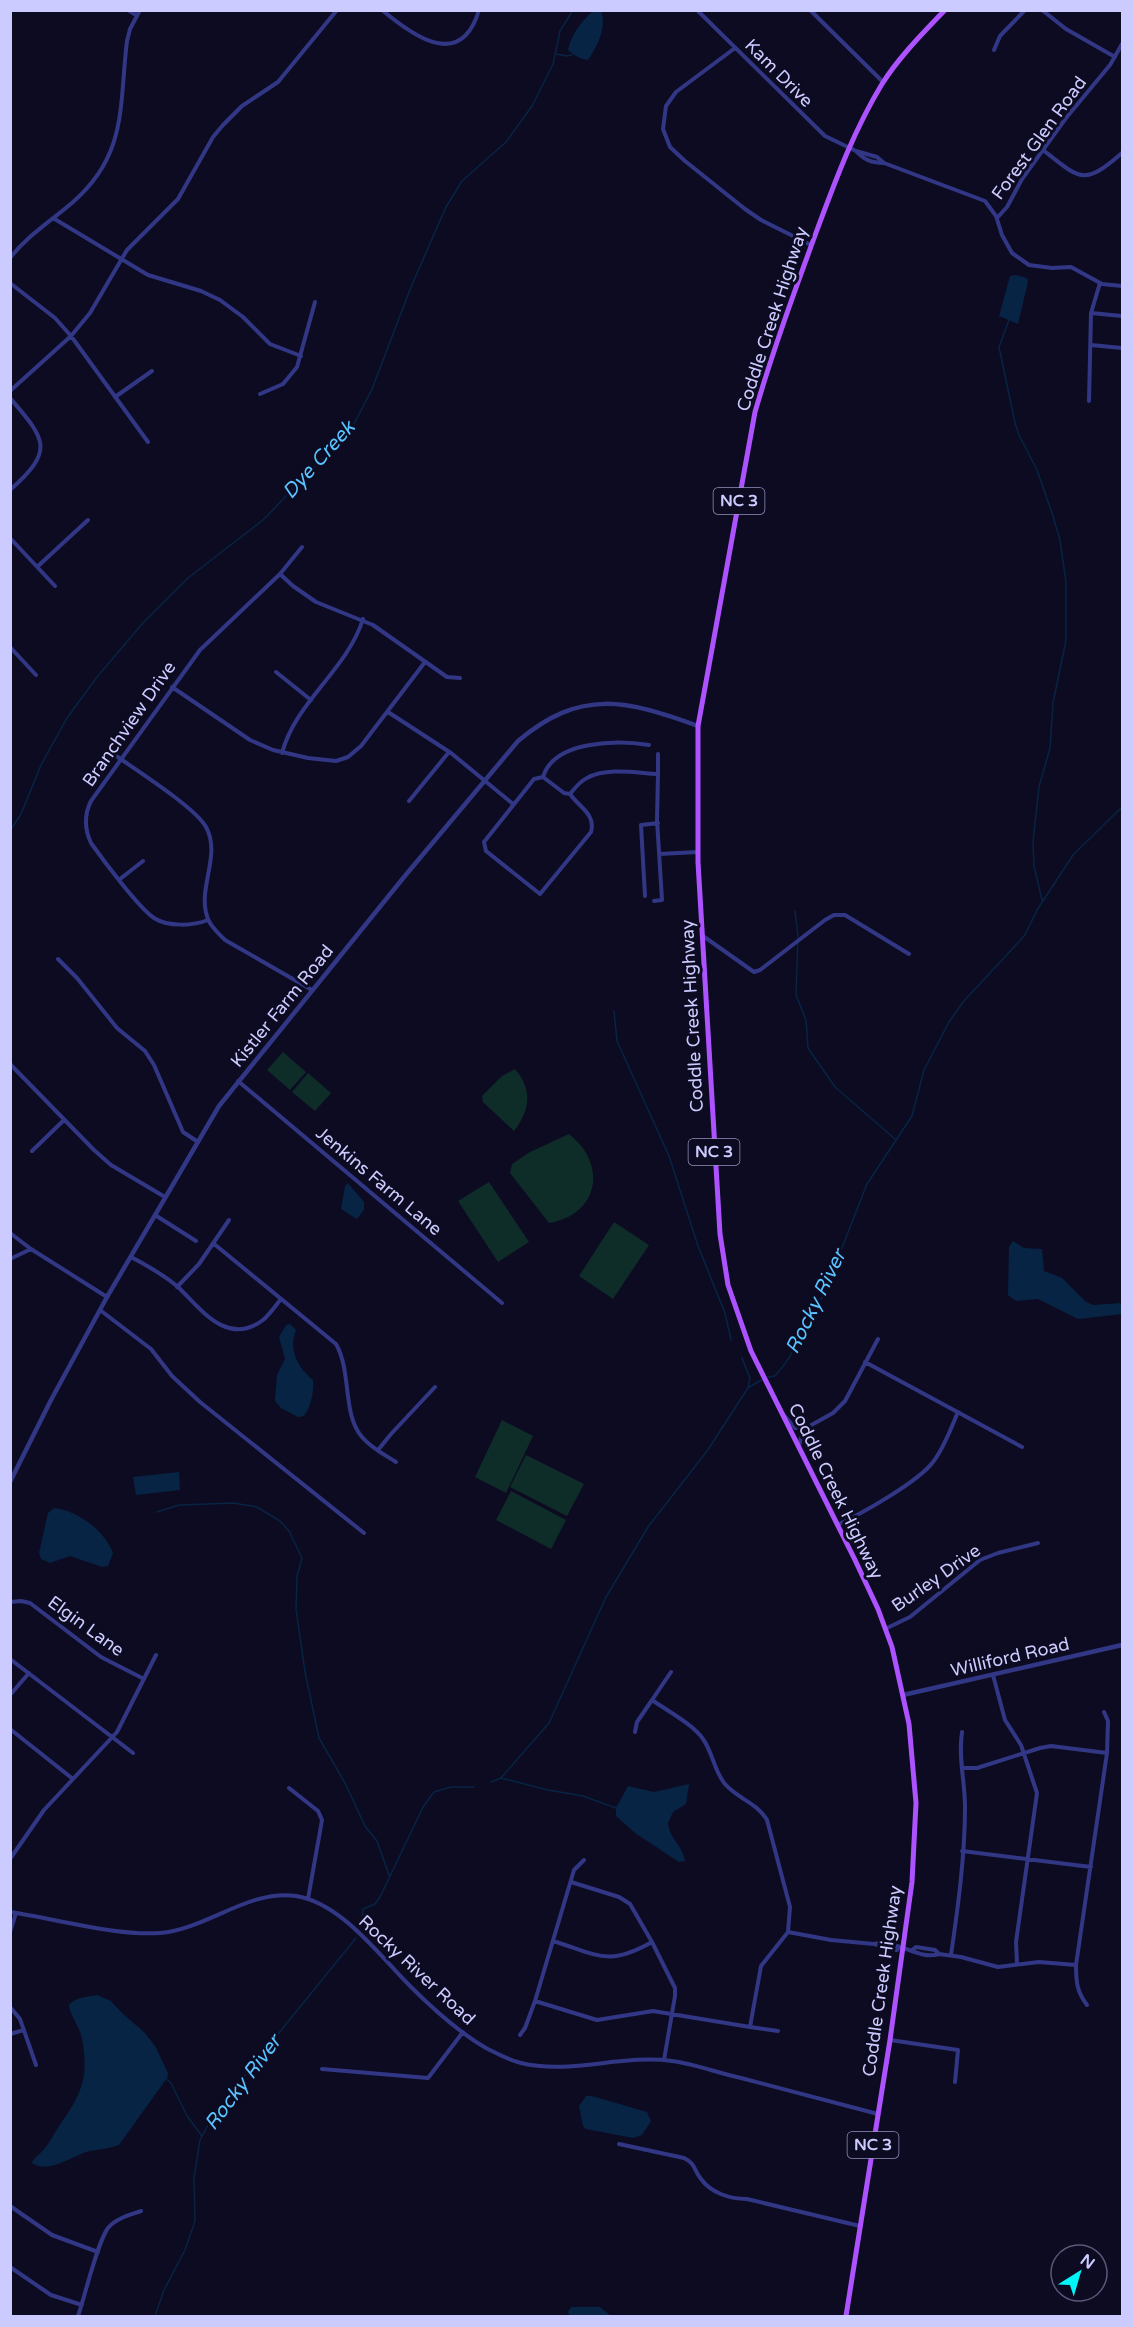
<svg xmlns="http://www.w3.org/2000/svg" width="1133" height="2327" font-family="'Varela Round',sans-serif">
<rect width="100%" height="100%" fill="#0d0b21"/>
<!-- green -->
<path fill="#0e2c28" d="M283,1052l23,20 -16,18 -23,-20z
M515,1069c18,21 15,41 -1,62l-31,-29 -1,-6 20,-20z
M308,1073l23,20 -16,18 -23,-19z
M569,1134c39,30 30,81 -20,89l-39,-50 2,-9 18,-12z
M489,1182l40,60 -31,20 -40,-61z
M614,1222l35,23 -36,54 -34,-23z
M502,1420l31,16 -27,57 -31,-16z
M526,1455l58,29 -17,32 -57,-29z
M511,1491l55,29 -15,29 -55,-29z"/>
<!-- water -->
<path fill="#072445" d="M593,11h8c6,17 -3,34 -13,49 -7,-1 -15,-5 -20,-10 3,-16 14,-29 25,-39z
M1016,275l11,3 1,4 -10,42 -19,-8 11,-40z
M348,1183l16,19v8l-7,9 -16,-10 4,-23z
M1013,1241l11,7 18,1 2,22 18,7 24,24 8,3 26,-2 2,1v10l-44,5 -40,-20 -22,2 -8,-6 1,-48z
M290,1324l6,6c-8,20 2,38 17,50 1,12 -2,27 -9,36l-6,1 -17,-9 -6,-7 2,-26 8,-16 -6,-22 7,-12z
M179,1472l1,18 -44,5 -3,-18z
M54,1508c23,2 51,23 59,45l-5,13 -6,1 -32,-11 -20,7 -9,-4 -2,-6 9,-40z
M689,1784l-3,20 -13,8 -5,11c1,15 15,23 17,38l-6,1 -44,-29 -19,-17v-8l12,-22 26,6z
M97,1995l14,6 12,13 21,18 11,14 13,27 -1,5 -48,67c-10,4 -22,4 -33,7 -15,5 -38,22 -54,11l1,-3c17,-15 17,-20 28,-37 21,-30 28,-46 21,-84 -2,-12 -12,-23 -13,-34 7,-8 18,-8 28,-10z
M586,2096h6l55,16 4,9 -9,14 -9,3 -47,-9 -3,-3 -4,-20z
M571,2307h29l11,9h-41l-2,-4z"/>
<g fill="none" stroke-linecap="round" stroke-linejoin="round">
<!-- stream -->
<path stroke="#072445" stroke-width="1.5" d="M556,54l11,2 5,-1
M1009,320l-10,27 16,76 4,12 18,35 16,46 7,24 6,42v58l-13,63 -3,45 -11,39 -6,55 1,24 8,34
M10,831l11,-17 20,-49 26,-47 30,-41 45,-53 46,-46 75,-58 89,-92 20,-39 39,-102 35,-80 16,-26 44,-39 26,-36 21,-42 7,-33 13,-21
M795,911l3,25 -2,59 10,25 2,28 27,39 60,52
M614,1011l3,30 52,115 29,90 27,67 6,27
M742,1358l8,20 -2,10
M768,1377l7,-1c11,-12 19,-25 25,-40 2,-6 1,-13 5,-19 4,-9 13,-13 18,-21l44,-112 45,-68 12,-46 25,-48 14,-20 62,-67 12,-25 36,-55 49,-48
M157,1512l22,-7 54,-2 24,4 23,14 9,10 13,27 -5,18 -1,33 9,63 14,66 26,45 20,43 12,15 12,34
M501,1778l47,12 35,6 33,12
M491,1782l10,-4 48,-55 57,-126 42,-70 59,-76 41,-63 15,-9
M361,1926l2,-17 12,-5 6,-9 42,-88 11,-15 17,-5h23
M165,2078l6,5 16,33 15,20
M155,2316l9,-26 21,-40 10,-29 -1,-43 6,-38 8,-15 44,-59 104,-128"/>
<!-- minor -->
<path stroke="#323785" stroke-width="4" d="M128,10l8,5
M382,10c31,26 79,61 97,0
M697,10l128,126 31,15 21,6 7,6
M810,10l73,72
M1042,10l24,19 49,28
M735,48l-59,44 -10,14 -3,23 7,18 15,14 60,48 16,11 50,25
M994,50l6,-14 25,-26
M1043,150c38,30 41,36 79,3
M856,151c8,9 16,12 28,12l101,38 11,15 6,19 10,18 17,12 23,3 19,-1 31,17 20,2
M53,218l95,57 53,16 19,9 23,17 27,27 31,12
M997,218l10,-11 15,-28 44,-61 44,-53 12,-21
M10,258c18,-23 41,-37 63,-56 55,-48 46,-97 54,-161l3,-12 10,-19
M10,283l45,35 16,18 77,106
M1091,313l31,3
M1091,345l31,3
M10,391l61,-55 19,-23 37,-63 51,-51 35,-62 10,-12 19,-19 36,-24 59,-72
M260,394l23,-10 14,-17 18,-65
M115,397l37,-26
M10,398c36,42 45,52 0,92
M1089,401l2,-88 9,-30
M10,538l45,48
M37,567l51,-47
M280,574l13,12 23,16 57,23 74,52 13,1
M10,647l26,28
M276,672l35,28
M172,687l78,53 23,10 35,8 28,3 12,-4 13,-11 64,-84
M388,712l63,41 62,51
M112,753c21,15 83,54 94,74 16,29 -10,62 2,92 3,8 11,15 17,21l87,50
M282,753c14,-52 65,-83 81,-134
M543,777c11,-37 75,-37 106,-32
M570,794c9,13 26,20 21,38l-51,62 -54,-43 -2,-9 50,-63 9,-2 21,16 6,1c5,-6 10,-13 17,-16 20,-11 50,-5 71,-4v-20
M409,801l40,-49
M659,854l39,-2
M120,879l23,-18
M645,896l-4,-71 17,-2
M654,901l8,-1 -5,-80 1,-46
M208,920c-15,6 -40,7 -54,-2 -16,-11 -51,-58 -63,-75 -7,-15 -7,-28 0,-42l109,-151 80,-76 22,-27
M703,936l51,36 6,-2 65,-50 9,-5h11l64,39
M58,959l19,19 40,50 28,23 9,14 29,67 15,10
M10,1064l84,86 17,15 54,32
M238,1081l264,222
M32,1151l32,-31
M155,1215l41,26
M10,1233l21,16 76,48
M213,1243l123,101c16,28 6,70 26,93 9,11 23,18 34,25
M131,1257c17,9 33,18 47,30 23,22 49,60 85,33 7,-6 13,-15 18,-21
M10,1259l21,-10
M177,1287l22,-23 30,-44
M100,1310l51,39 21,27 28,26 164,131
M865,1362l157,85
M783,1414l12,14h11l-4,5 -3,13
M806,1428l27,-15 12,-12 33,-62
M378,1450l13,-16 44,-47
M837,1525c24,-11 81,-43 96,-63 11,-14 18,-34 25,-50
M10,1602l11,-1 9,2 71,54 43,22
M885,1629l25,-12 70,-57 18,-7 40,-10
M10,1659l123,94
M993,1675l12,45 16,25 16,48 -21,149 1,22
M10,1695l19,-22
M652,1700l19,-28
M10,1729l63,50
M635,1732l2,-10 15,-22c14,10 42,25 51,39 10,14 11,32 22,45 13,15 31,18 42,36l23,87 -2,25 43,8 43,4
M962,1768h15l63,-20 11,-2 56,7
M289,1788l29,23 4,9 -14,79
M962,1851l129,16
M10,1859l34,-49 73,-78 39,-77
M571,1882l48,15 11,7 22,38 23,46v8l-11,64
M10,1912c47,7 105,24 150,21 47,-4 89,-44 136,-37 45,7 83,59 113,89 23,23 49,47 77,63 12,6 22,12 35,15 49,12 101,-9 151,-2 23,3 46,12 69,17 45,12 91,24 137,36
M10,1932l6,-19
M553,1941c45,14 55,26 99,1
M899,1947l-2,3 -23,-6c22,-6 44,17 65,10l-4,-4 -19,-3 -4,3
M939,1954l22,3 37,10 41,-5 37,3
M951,1955c7,-48 14,-99 14,-148 0,-26 -7,-49 -3,-75
M535,2001l62,19 56,-9 97,16 11,-61 27,-34
M1087,2005c-10,-13 -11,-23 -11,-40l31,-212 1,-32 -4,-9
M10,2007l10,12 16,46
M750,2027l28,4
M10,2034l14,-4
M520,2035l5,-7 10,-27 39,-131 10,-10
M890,2040l68,10 -3,32
M322,2069l106,9 35,-46
M619,2144l65,14c12,6 9,11 17,21 10,14 29,20 46,20l113,27
M10,2206l42,29 46,17
M10,2267l41,28 31,10
M78,2316c7,-20 19,-73 30,-88 8,-10 22,-13 33,-17"/>
<!-- tertiary -->
<path stroke="#323785" stroke-width="4.5" d="M10,1482l41,-82 56,-103 112,-191 185,-229 114,-136c63,-53 108,-41 180,-15
M903,1695l219,-50"/>
<!-- primary -->
<path stroke="#ad52ff" stroke-width="5" d="M846,2316l44,-276 22,-158 4,-79 -7,-79 -17,-77 -14,-38 -23,-49 -104,-209 -23,-66 -8,-51 -22,-372v-136l57,-314c18,-62 40,-122 62,-182 19,-51 37,-100 65,-146 17,-27 41,-51 63,-74"/>
</g>
<g text-anchor="middle" dominant-baseline="central" stroke-width="6" stroke-linejoin="round" paint-order="stroke">
<!-- shield labels -->
<g fill="#0d0b21" stroke="#9391bc" stroke-width="1.5">
<rect x="713.5" y="488" width="51" height="26" rx="4.5"/>
<rect x="688.5" y="1139" width="51" height="26" rx="4.5"/>
<rect x="847.5" y="2132" width="51" height="26" rx="4.5"/>
</g>
<g font-size="16" font-weight="bold" fill="#cccbff">
<text x="739" y="501">NC 3</text>
<text x="714" y="1152">NC 3</text>
<text x="873" y="2145">NC 3</text>
</g>
<!-- street labels -->
<g font-size="18" fill="#cccbff" stroke="#0d0b21">
<text transform="translate(779 73) rotate(45)">Kam Drive</text>
<text transform="translate(1039 138) rotate(-54)">Forest Glen Road</text>
<text transform="translate(772 319) rotate(-72)">Coddle Creek Highway</text>
<text transform="translate(129 724) rotate(-55)">Branchview Drive</text>
<text transform="translate(282 1006) rotate(-51)">Kistler Farm Road</text>
<text transform="translate(692 1016) rotate(-93)">Coddle Creek Highway</text>
<text transform="translate(379 1181) rotate(40)">Jenkins Farm Lane</text>
<text transform="translate(836 1491) rotate(64)">Coddle Creek Highway</text>
<text transform="translate(936 1578) rotate(-35)">Burley Drive</text>
<text transform="translate(86 1626) rotate(36)">Elgin Lane</text>
<text transform="translate(1010 1657) rotate(-13)">Williford Road</text>
<text transform="translate(417 1970) rotate(43)">Rocky River Road</text>
<text transform="translate(882 1981) rotate(-82)">Coddle Creek Highway</text>
</g>
<!-- water labels -->
<g font-size="20" font-style="italic" fill="#59c3ff" stroke="#0d0b21">
<text transform="translate(319 460) rotate(-48)">Dye Creek</text>
<text transform="translate(816 1302) rotate(-64)">Rocky River</text>
<text transform="translate(243 2083) rotate(-53)">Rocky River</text>
</g>
</g>
<!-- border -->
<rect width="1133" height="2327" fill="none" stroke="#cccbff" stroke-width="24"/>
<!-- north arrow -->
<g transform="translate(1079 2273) rotate(37)"><circle r="28" fill="#0d0b21" stroke="#59587a" stroke-width="1.5"/>
<path d="M0-4.5L10 22L0 15L-10 22Z" fill="#00f6f6"/>
<text y="-9" font-size="16" font-weight="bold" text-anchor="middle" fill="#cccbff">N</text>
</g>
</svg>
